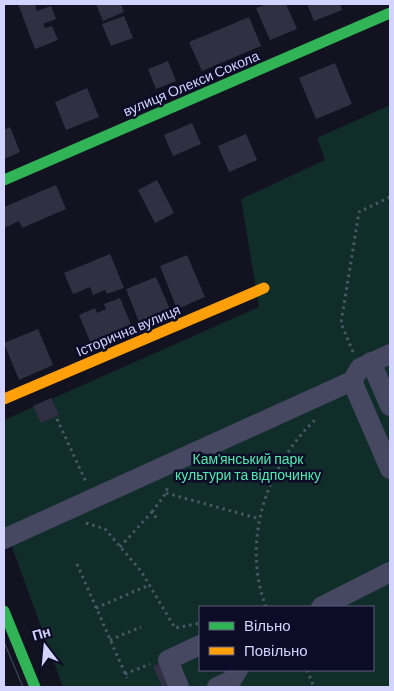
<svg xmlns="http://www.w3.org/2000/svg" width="394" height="691" font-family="Barlow,sans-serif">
<rect width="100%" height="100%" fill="#131221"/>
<!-- green -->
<path fill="#102d2a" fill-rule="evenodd" d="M390,105v582h-327l-51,-140 -8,-18v-109l255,-113 -18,-108 84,-39 -8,-22zM200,607h173v63h-173z"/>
<!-- building -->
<path fill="#313043" d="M18,4h17l2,7 14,-5 5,13 -13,5 2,4 7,-2 6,14 -23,9z
M96,4h25l3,8 -21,9z
M267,4h19l11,25 -27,11 -14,-32z
M307,4h33l2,6 -28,11z
M124,16l9,22 -22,8 -9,-22z
M249,17l12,29 -59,25 -13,-29z
M168,61l8,20 -20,8 -8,-20z
M335,63l17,41 -36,15 -17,-41z
M87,88l12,29 -33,13 -11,-28z
M192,123l9,21 -28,12 -9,-21z
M10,127l10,25 -16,7v-29z
M246,134l11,26 -28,12 -11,-26z
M157,180l17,33 -19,10 -17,-33z
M56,185l10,24 -44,19 -3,-7 -15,7v-21z
M110,254l14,34 -17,6 -2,-4 -12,5 -3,-8 -17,7 -9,-21z
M187,255l18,42 -28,12 -17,-43z
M156,277l16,37 -31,13 -15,-38z
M120,298l15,36 -41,17 -15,-36 16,-7 2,5 9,-4 -2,-5z
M38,329l15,36 -34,15 -15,-37z
M51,398l8,17 -18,8 -8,-17z
M168,660l11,27h-17l-9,-21z"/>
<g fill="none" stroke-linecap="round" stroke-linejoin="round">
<!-- path -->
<path stroke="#455966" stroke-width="3" stroke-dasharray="2.5 4" stroke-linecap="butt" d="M353,352l-12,-29 18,-111 31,-15
M57,419l29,63
M166,493l94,26
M152,512l14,-19 2,-8
M86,523l19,6 36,42 34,57 25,-5
M120,547l32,-35 6,8
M77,564l50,114
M266,607c-25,-65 0,-141 50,-188
M96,608l53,-23
M110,640l31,-13
M307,670l7,17
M125,674l25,-10"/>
<!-- street -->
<path stroke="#464862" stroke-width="20" d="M371,362l19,44
M352,381l38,88
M4,539l348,-158 8,-13 30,-14
M321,607l69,-35
M179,687l-11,-27 32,-15
M217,687l14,-6 7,-11"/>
<!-- fast -->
<path stroke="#30b455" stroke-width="11" d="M4,180l386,-167
M4,611l31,76"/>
<!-- slow -->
<path stroke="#ff9f0a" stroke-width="11" d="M4,399l260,-111"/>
<!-- tram -->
<path stroke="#3e5968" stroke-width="1" d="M4,642l19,45"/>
</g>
<g text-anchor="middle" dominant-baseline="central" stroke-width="5" stroke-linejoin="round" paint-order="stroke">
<!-- street labels -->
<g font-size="14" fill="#d2d3ff" stroke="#0d0c27">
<text transform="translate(191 83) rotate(-23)">вулиця Олекси Сокола</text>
<text transform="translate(128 330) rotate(-23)">Історична вулиця</text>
</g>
<!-- park labels -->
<g font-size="14" fill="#51ecae" stroke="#0d0c27">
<text x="248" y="458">Кам'янський парк<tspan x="248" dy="16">культури та відпочинку</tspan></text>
</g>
</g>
<!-- border -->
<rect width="394" height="691" fill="none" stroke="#d2d3ff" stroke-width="10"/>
<!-- legend -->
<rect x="199" y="606" width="175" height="65" fill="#0d0c27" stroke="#5c5c7d"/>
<rect x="209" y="622" width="25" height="8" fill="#30b455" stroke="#5c5c7d"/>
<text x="244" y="631" font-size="15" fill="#d2d3ff">Вільно</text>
<rect x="209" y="647" width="25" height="8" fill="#ff9f0a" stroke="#5c5c7d"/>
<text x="244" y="656" font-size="15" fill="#d2d3ff">Повільно</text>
<!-- north arrow -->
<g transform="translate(45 646) rotate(344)" stroke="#0d0c27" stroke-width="4" paint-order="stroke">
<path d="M0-4L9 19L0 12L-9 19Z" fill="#d2d3ff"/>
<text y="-8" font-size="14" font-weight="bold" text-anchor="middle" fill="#d2d3ff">Пн</text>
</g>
</svg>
